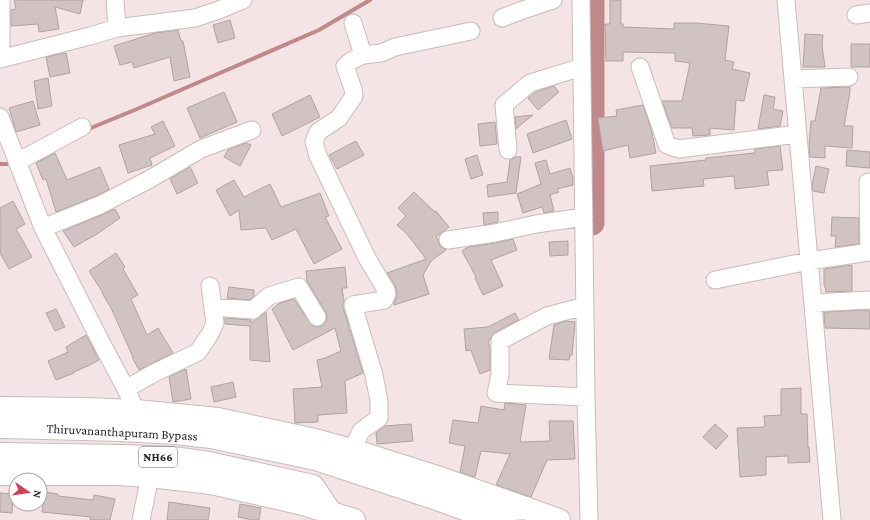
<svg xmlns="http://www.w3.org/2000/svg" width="870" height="520" font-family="'Crimson Pro',serif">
<rect width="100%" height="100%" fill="#f4e4e5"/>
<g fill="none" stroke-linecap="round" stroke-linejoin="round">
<!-- stream -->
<path stroke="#c1888a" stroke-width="4" d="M86,130l51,-21 182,-79 51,-30
M0,164h8"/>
<!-- river -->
<path stroke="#c1888a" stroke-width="25" d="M592,223v-223"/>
</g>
<!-- building -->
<path fill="#d2c3c3" stroke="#b1a2a3" d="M14,0h69l-3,14 -25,-7 4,22 -20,3 -1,-8 -27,2v-16l5,-1z
M610,0h11v24h2v3l51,2v-6h22l33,3 -4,34 9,2 -2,7 18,4 -6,28 -8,-1 -2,30 -24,-2v7l-17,1 -1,-8h-20l-10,-27h20l8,-38 -15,-2v-8l-52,-1v9h-17l-1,-37h5z
M230,20l5,18 -17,5 -5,-18z
M178,30l3,11h2l7,36 -16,4 -4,-24 -36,11 -2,-6 -12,3 -6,-19 41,-13z
M805,34l18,1 -1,10 3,22h-22z
M851,44h19v23h-19z
M66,53l4,20 -20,4 -4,-20z
M48,78l4,28 -14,3 -4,-28z
M554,86l5,6 -21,18 -10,-12 8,-6z
M848,87h2v5l-6,34h9l-1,22 -27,-2v12l-15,-1 -1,-11 2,-25h4l6,-33z
M224,92l13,30 -37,16 -13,-30z
M310,95l10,22 -38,19 -10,-22z
M764,95l11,2 -2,12 10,2 -3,15 -22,3z
M33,101l7,24 -24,7 -7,-24z
M643,105l8,23 5,25 -26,5 -2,-13 -25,6 -5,-33 19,-2 -1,-6z
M533,115l-4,3 -13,11 -1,-12z
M566,120l6,19 -39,14 -6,-19z
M163,121l12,25 -25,12 2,7 -24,8 -9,-28 36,-11 -4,-7z
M495,122l2,22 -17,2 -2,-22z
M356,141l8,14 -27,14 -8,-14z
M246,143l5,2 -11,21 -16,-9 4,-7z
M780,146l3,24 -16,1 2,14 -34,4 -1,-13 -31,3 1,7 -52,5 -2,-25 56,-6v-2l49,-5v-4z
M847,150l23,2v16l-24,-2z
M55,153l12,27 33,-13 9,22 -13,7 -40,16 -10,-33 -3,1 -7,-17z
M477,155l6,20 -12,4 -6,-20z
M515,157h6l-5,36 -28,4 -1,-12 20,-3 3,-22z
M546,160l4,14 20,-6 3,10v7l-16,4 2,3 -9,3 4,16 -10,2 -2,-6 -19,6 -6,-19 24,-10 -6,-21z
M816,166l13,3 -5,24 -11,-2 -1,-6z
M190,167l8,16 -21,11 -7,-15z
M234,180l10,17 26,-13 11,23 39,-14 9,23 -4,1 17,32 -28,15 -18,-35 -24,11 -6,-12 -25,2 -2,-20 -9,6 -14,-26z
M414,192l21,20 1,-1 13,16 -13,10 2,2 2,7 6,4 -15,11 -8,14 6,19 -35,11v-2l2,-5 1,-6 -2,-7 -8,-12 39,-14 -19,-25 -10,-9 9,-9 -8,-8z
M13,201l12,23 -9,5 16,28 -23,12 -9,-16v-45z
M115,209l5,9 -23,16 -23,13 -11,-16 41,-17z
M498,212v10l-14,3 -1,-12z
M832,217l27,1v26l-24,3 1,-11h-5z
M513,239l4,11 -26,10 12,26 -20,9 -8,-17 1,-1 -14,-26 6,-4 28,-4z
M568,241v14l-18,1 -1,-14z
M116,253l9,14 -2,2 15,26 -7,4 16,36 11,-7 15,25 -34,17 -7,-13h1l-22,-49 -9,-15h1l-14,-22z
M852,265v26l-26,1 -1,-6h-1v-17z
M345,267l2,21h-5l2,13 -1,2v5l5,14 1,8h1l13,43 -18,8 2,32 -29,2v7l-23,1 -2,-34 29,-2 -5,-27 8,-2 16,-7 -6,-23 -42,22 -21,-41 8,-6 14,-4 15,23 4,4 5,1 4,-1 4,-5 1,-5 -1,-4 -19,-31 -1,-10z
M229,287l25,3v6l-4,4 -23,-2z
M56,309l9,18 -10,4 -9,-18z
M863,310l7,1v18l-45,-1 -1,-16z
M266,312l4,50 -20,-2v-34l-25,-2v-6l26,2v3z
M515,313l4,7 -24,12 -3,4 -2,4 -2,1 2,7v22l-10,4 -9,-24 -5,1 -2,-22 24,-2z
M566,321l9,1 -3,33h-2l-1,5 -20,-1 5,-34z
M86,335l13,25 -7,4 -18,8v1l-18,7 -8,-19 20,-9 -2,-5z
M186,369l5,30 -18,3 -4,-25z
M233,382l3,15 -22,5 -3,-15z
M801,388v26h6l1,33h1l1,15 -22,1v-7l-22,1v18l-26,2 -3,-49 28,-1 -1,-11 17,-1v-26z
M505,403l21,2 -6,37 30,-1 -1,-20h24l2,38 -28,1 -16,37 -35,-12 14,-31 -29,-3 -6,26 -15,-5 5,-26 -16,-3 4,-23 25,3 3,-17 23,4z
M411,424l2,17 -36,3 -1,-11 9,-7z
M715,424l13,12 -12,13 -13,-12z
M45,492l13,2v2l35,4 1,-5 21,4 -5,21h-20l1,-3 -49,-5z
M0,493l13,1 -1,19 -12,-1z
M169,502l41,6 -2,12h-41z
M240,504l21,4 -2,12h-11v-1l-10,-2z"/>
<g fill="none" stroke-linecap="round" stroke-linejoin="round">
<!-- street casing -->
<g stroke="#cabbbb" stroke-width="19">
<path id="street" d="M115,0l2,28
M581,0l5,397 3,123
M786,0l46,520
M856,15l14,-2
M502,18l21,-8 30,-10
M363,55l18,-2 14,-6 76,-16
M1,58v-58
M0,59l90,-23 27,-8 78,-10 24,-8 24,-10
M640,67l27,78 12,4 119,-15
M793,79l56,-2
M0,117l43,111 59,116 24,45 10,22
M508,150l-4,-45 26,-22 52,-16
M17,162l65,-35
M868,182l1,70
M43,228l57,-23 50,-26 51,-30 51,-19
M448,240l47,-7 41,-9 48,-7
M715,280l94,-19 61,-9
M813,303l57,-3
M585,306l-38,10 -47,25v34l-4,18 90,4
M213,307l40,3 16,-14 30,-9 18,30
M126,389l28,-16 44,-21 12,-18 5,-11 -5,-37
M352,450l9,-19 18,-13v-17l-5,-26 -21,-70 31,-5 3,-6 -1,-4 -19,-32 -49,-102 -4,-14 4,-10 21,-14 15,-22 -1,-7 -8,-23 6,-5 12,-6 -10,-32
M141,520l9,-44"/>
</g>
<!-- secondary casing -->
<g stroke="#cabbbb" stroke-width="24">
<path id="secondary" d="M0,408l84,1 52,2 82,8 97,21 37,10 91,29 116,41
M0,474h117l33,2 61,7 92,21 51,16"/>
</g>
<!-- highway casing -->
<g stroke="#cabbbb" stroke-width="24">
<path id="highway" d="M0,427l44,1 78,2 54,3 35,4 105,22 118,39 39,14 53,-4
M0,454l122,2 51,2 36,5 104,23 18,27"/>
</g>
<!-- street -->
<use href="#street" stroke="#fff" stroke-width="17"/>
<!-- secondary -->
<use href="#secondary" stroke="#fff" stroke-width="22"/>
<!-- highway -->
<use href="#highway" stroke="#fff" stroke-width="22"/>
</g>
<g text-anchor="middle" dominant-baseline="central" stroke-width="3" stroke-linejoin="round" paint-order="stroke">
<!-- shield labels -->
<rect fill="#fff" stroke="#686565" stroke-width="1" x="139" y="447" width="38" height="20" rx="3"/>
<g font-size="12" font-weight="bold" fill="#282323">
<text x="158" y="457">NH66</text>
</g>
<!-- street labels -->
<g font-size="13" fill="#282323" stroke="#fff">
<text transform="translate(122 432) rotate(3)">Thiruvananthapuram Bypass</text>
</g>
</g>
<!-- north arrow -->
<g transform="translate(28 492) rotate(103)"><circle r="19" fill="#ffffff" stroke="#a9a7a7"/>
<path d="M0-3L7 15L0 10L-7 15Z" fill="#d14157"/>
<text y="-6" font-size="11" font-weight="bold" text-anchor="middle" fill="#282323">N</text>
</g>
</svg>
